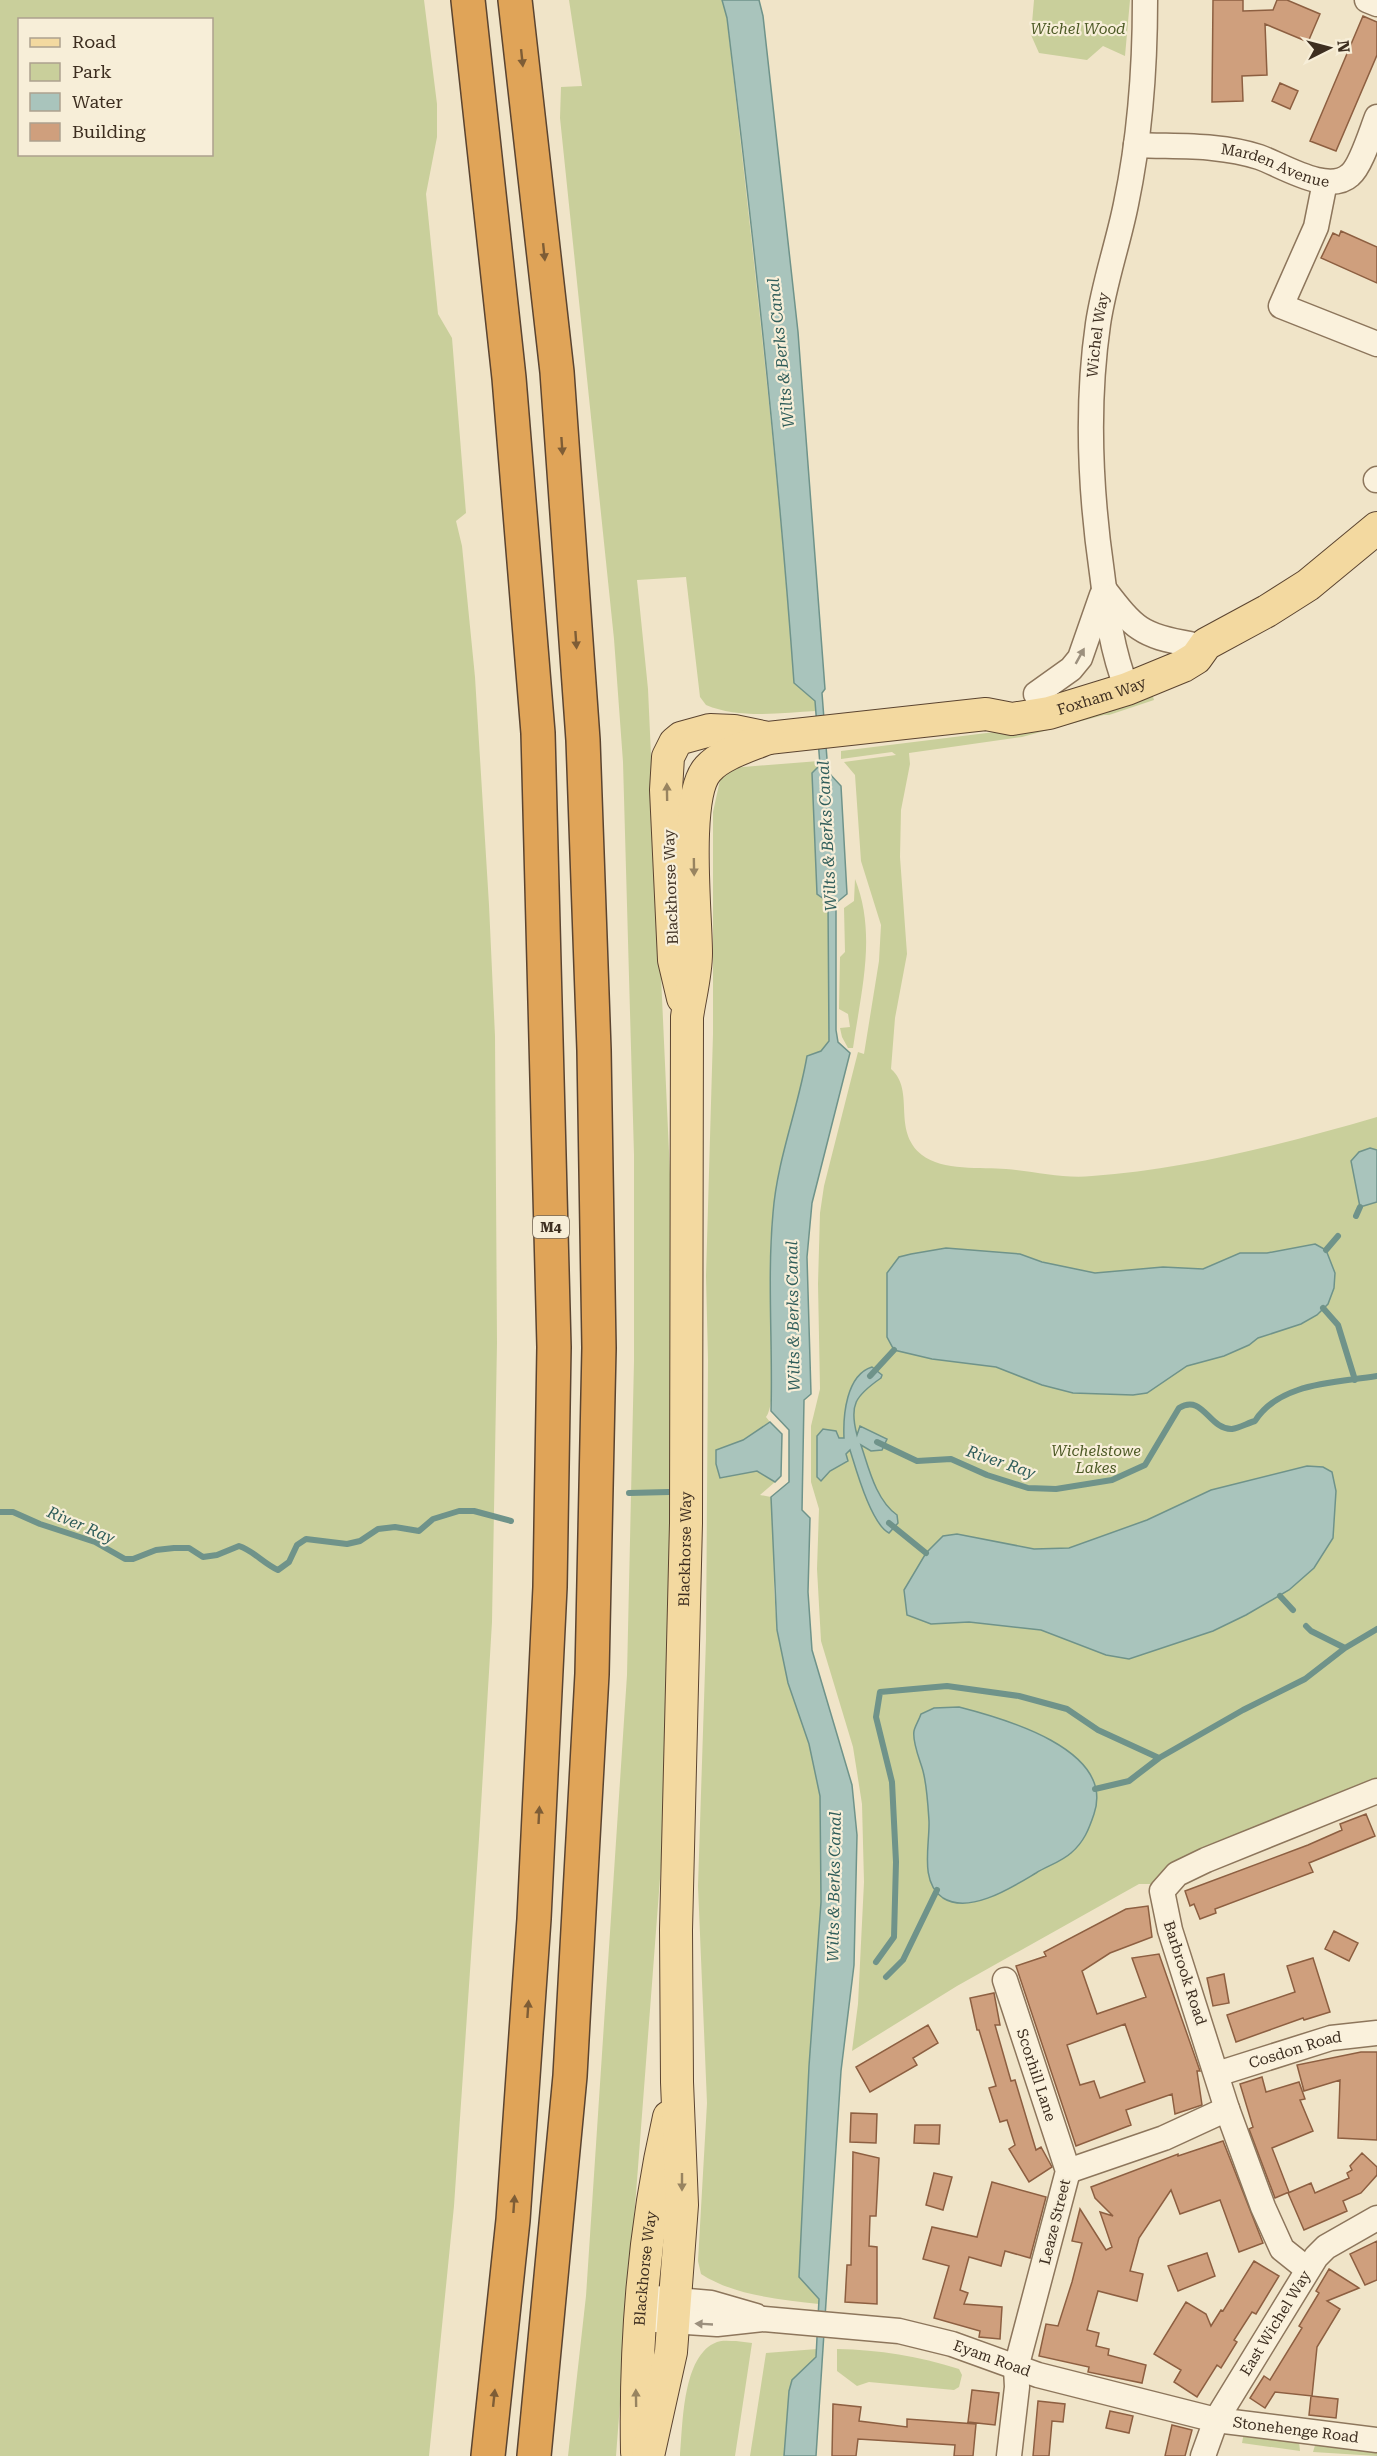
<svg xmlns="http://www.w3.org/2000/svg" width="1377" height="2456" font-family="'Roboto Serif',serif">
<rect width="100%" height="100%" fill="#f0e4c8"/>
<!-- green -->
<path fill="#c9cf9b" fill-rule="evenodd" d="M0,0h424l13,104v33l-11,57 12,120 14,24 14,175 -10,8 6,25 13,131 14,228 6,131 2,307 -5,279 -13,217 -25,367 -25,250h-429zM20,20h192v134h-192z
M569,0h153l5,18c24,222 51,443 67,665l21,18 1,10c-35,2 -77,8 -110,-6l-6,-8 -14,-120 -49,3 11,109 22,485 1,361 -8,304 -47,617h-48l18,-160 41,-621 7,-314v-206l-11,-393 -9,-123 -54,-521 1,-31 21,-1z
M1034,0h96l-5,56 -22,-10 -16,14 -48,-7 -8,-18z
M1151,690l3,10 -45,15h-5l-82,22 -113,16 1,11 -9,46 -1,47 7,97 -12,64 -4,51c25,22 0,61 31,86 20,16 60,12 84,14 29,2 57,10 86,7 97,-7 192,-32 285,-59v664l-222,103h-16l-182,102 -105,65 6,-47 6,-122 -2,-78 -9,-57 -32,-106 -4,-72 2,-60 -8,-27v-56l9,-37 -2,-105 2,-71 4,-27 34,-134 6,2 15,-93 2,-36 -20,-64 -6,-86 -11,-13 52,-7 -4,-3 -51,7v-8l170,-21z
M819,761l1,4 -8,9 5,120 11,8 1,139 -8,10 -14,5c-9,53 -28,104 -34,157 -4,29 -3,58 -3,87 0,23 8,102 -4,117l4,5 -27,18 -26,10 3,28 37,-7 18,11 -15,13 11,2 2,10 1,82 3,41 32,114 11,52 1,106 -12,164 -10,210 20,23v5c-39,-5 -84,-8 -118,-30l-3,-13 9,-158 -9,-217 8,-247 2,-279 -2,-84 7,-242v-222l7,-32 11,-12z
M855,879c22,55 6,112 -2,169h-5l-6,-11 -2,-9 10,-1 -2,-13 -9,-5 1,-52 5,-5 -1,-44 10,-7z
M736,2341l16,2 -17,113h-55c3,-31 2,-101 37,-114 5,-2 13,-1 19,-1z
M817,2349l-1,8 -24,23 -3,11 -5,65h-34l16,-103z
M837,2349c43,1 81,7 122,20l3,6 -3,12 -5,3 -85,-8 -12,4 -20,-15z
M1244,2432l55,9 1,10 -58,-8z
M1316,2442l61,6v8l-64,-4z"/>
<!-- water -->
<path fill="#a9c4bc" stroke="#6f938a" stroke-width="1.5" d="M722,0h37l4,16 35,316 27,357 -3,4 6,79 13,14 6,108 -11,9v127l2,12 12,11 -38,150 -5,54 4,137 -7,6 -2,110 8,8 -2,74 4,58 40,135 5,50 -3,130 -13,106 -25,385h-32l5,-65 3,-11 24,-23 3,-58 -20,-22 10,-211 12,-164 -1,-106 -11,-52 -21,-61 -11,-53 -6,-133 18,-15v-52l-18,-19c2,-66 -4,-132 2,-198 4,-53 25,-104 34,-157l14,-5 8,-10 -1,-139 -11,-8 -5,-121 8,-8 -5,-64 -21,-18c-16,-222 -40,-443 -67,-665z
M1370,1148l7,2v52l-17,5 -9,-46 8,-9z
M1315,1244l11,6 9,23 -1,15 -6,16 -11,11 -16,9 -43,14 -9,7 -25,11 -37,10 -40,27 -14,2 -60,-2 -31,-8 -46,-18 -64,-8 -38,-9 -7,-13v-64l12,-16 12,-3 35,-6 74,6 22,8 53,11 68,-6 40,2 37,-16h27z
M872,1367l10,8 -1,3c-26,18 -32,27 -24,57l3,-9 27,13 -5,11 -11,1 -10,-6c8,24 15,55 36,70l1,8 -9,10c-18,-9 -33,-64 -39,-83l-4,4 2,7 -18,10 -9,10 -4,-4v-41l6,-7 13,2 3,7h5c-1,-22 2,-63 28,-71z
M770,1422l12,12 -1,42 -6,6 -18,-11 -37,7 -4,-14v-14l27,-10z
M1307,1466l16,1 9,5 4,19 -3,47 -19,30 -25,22 -43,25 -33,16 -84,28 -23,-4 -65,-25 -72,-8 -38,2 -24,-9 -3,-25 22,-37 17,-17 14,-2 77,15 35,-1 78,-28 64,-30z
M959,1707c43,11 157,42 135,107 -5,15 -10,28 -23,39 -10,9 -24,13 -35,20 -22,13 -66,42 -93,25 -24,-16 -13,-54 -14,-77 -1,-16 -2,-35 -6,-50 -3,-11 -11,-29 -9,-40 1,-5 5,-11 7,-17l13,-6z"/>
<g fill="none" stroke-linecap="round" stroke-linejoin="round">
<!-- stream -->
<path stroke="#6f938a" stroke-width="6" d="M1356,1216l4,-9
M1326,1250l12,-14
M1323,1308l15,17 17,55
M870,1376l24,-26
M877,1442l40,19 34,-2 36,16 41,13 28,1 56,-9 33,-15 34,-57c24,-15 30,22 53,21 7,-1 16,-6 23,-8 25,-39 81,-38 122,-45
M629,1493l40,-1
M0,1512h13l27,12 55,18 30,17h8l23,-9 18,-2h15l14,9 14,-2 22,-9c15,5 24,17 39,24l11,-8 8,-17 9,-6 41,5 13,-3 18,-12 17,-2 24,4 14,-12 26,-8h15l37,10
M889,1523l37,30
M1280,1596l13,14
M1306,1626l5,5 34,17
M1095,1789l34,-8 30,-23 84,-48 62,-31 40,-31 32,-19
M876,1962l18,-25 2,-75 -4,-80 -16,-65 4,-25 67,-6 72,10 48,13 31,21 61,28
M886,1977l17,-17 34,-70"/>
</g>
<!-- building -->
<path fill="#cf9f7d" stroke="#8d5f41" stroke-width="1.5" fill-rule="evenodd" d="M1213,0h30v11l30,-1 4,-10h10l33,14 -12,28 -43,-18 2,51 -25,1 1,25 -31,1z
M1363,16l14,6v33l-41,96 -26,-10z
M1280,83l18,8 -8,18 -18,-8z
M1341,231l36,16v36l-56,-25 12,-25 6,3z
M1366,1814l9,22 -66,27 4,9 -98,37 1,4 -16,6 -6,-15 -4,2 -5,-15 123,-46 34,-15 -2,-6z
M1148,1906l4,31 -42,16 -28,18 15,43 49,-17 -14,-39 27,-4 41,117h-3l5,34 -27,9 -3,-20 -46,16 5,15 -55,21 -60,-180 30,-10 -2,-4 82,-43zM1125,2024l20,58 -45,16 -6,-17 -14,4 -13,-40z
M1334,1931l24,12 -9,18 -24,-12z
M1313,1958l17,54 -26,8 -1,-2 -67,24 -9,-27 68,-23 -8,-26z
M1224,1974l5,29 -16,3 -6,-28z
M994,1993l6,32h-5l16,56 4,-1 21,70 5,-3 11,20 -23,15 -20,-33 6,-4 -8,-25 -7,2 -11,-34 7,-2 -17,-56h-2l-7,-32z
M928,2025l10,18 -25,15 4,7 -47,27 -14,-25z
M1361,2052h16v88l-39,-2 2,-58 -36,11 -7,-26z
M1262,2077l4,15 33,-10 6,17 -5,1 13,31 -41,17 17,44 -14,6 -26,-69 4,-2 -13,-43z
M851,2113l26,1 -1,29 -26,-1z
M915,2125h25l-1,19 -25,-1z
M1223,2141l40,102 -24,9 -19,-52 -40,14 -9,-24 -32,48 -9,33 13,3 -6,27 -39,-10 -11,39 12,3 -3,13 13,3 -1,6 38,10 -4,18 -54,-11 1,-5 -50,-11 7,-32 12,2 14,-44 10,-39 -10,-2 8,-32 26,41 6,-3 -12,-35 13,4 -18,-18 -4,-11 87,-33v2z
M853,2152l26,6 -3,58h-6l-1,30 8,1v57l-32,-2 2,-37h4z
M1362,2153l15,14v8l-16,18 -18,8 4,10 -43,19 -16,-37 23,-10 4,10 34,-15 -2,-5 5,-3 -2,-4z
M934,2173l18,4 -9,33 -17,-5z
M992,2182l54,15 -16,61 -25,-7 -4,15 -32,-9 -9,33 8,3 -4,11 38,3 -2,32 -21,-2 1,-6 -46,-13 15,-52 -26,-7 9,-32 45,10z
M1377,2241v39l-12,5 -15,-31z
M1207,2253l8,23 -37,15 -10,-25z
M1254,2261l25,15 -23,38 -4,-2 -18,28 3,2 -16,26 -4,-3 -20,32 -23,-15 7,-12 -27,-16 32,-52 20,12 5,12 10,-16 2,1z
M1329,2269l30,19 -32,13 13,8 -23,38 -5,49 -37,-4 -10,16 -15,-10 14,-22 6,4 32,-52 -3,-2 20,-33 -3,-2z
M972,2390l27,3 -4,32 -27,-3z
M1311,2396l27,3 -2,19 -27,-3z
M1038,2401l27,3 -2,18 -11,-1 -3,35h-16z
M833,2404l28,3 -2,14 48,6v-8l69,5 -3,32h-19l1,-11 -97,-6 -2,17h-24z
M1110,2411l23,5 -4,17 -23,-5z
M1172,2425l20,5 -7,26h-20z"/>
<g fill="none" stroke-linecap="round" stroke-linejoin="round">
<!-- minor casing -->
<g stroke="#8d765c" stroke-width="27">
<g id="minor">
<path d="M1367,0l10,4"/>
<path id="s1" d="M1136,145c42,2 83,-1 123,12 23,8 69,38 91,18 11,-9 21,-43 27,-58"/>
<path d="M1325,182l-9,45 -35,79 96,38"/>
<path d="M1376,480l1,-1"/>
<path d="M1104,589c30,39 37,47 86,55"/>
<path id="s2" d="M1127,689c-15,-38 -20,-76 -25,-116 -12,-83 -16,-166 -4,-249 6,-41 20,-80 28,-120 14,-67 19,-136 19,-204"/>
<path d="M1036,694l35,-25 9,-11 22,-63"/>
<path id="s3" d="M1005,1980l63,191 -52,197 1,19 -8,69"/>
<path id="s4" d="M1217,2074l114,-36 46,-5"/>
<path d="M1068,2171l96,-33 63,-29"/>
<path d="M1307,2269l-25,-20 -19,-42 -36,-98 -57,-179 -8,-39 15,-17 29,-14 171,-69"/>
<path d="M643,2297l68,6 45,13"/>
<path id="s5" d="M641,2319l76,5 47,-5 135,12 53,13 86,31 178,45 161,20"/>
<path id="s6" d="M1203,2456l13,-36 100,-163 10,-10 51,-29"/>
</g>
</g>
<!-- major casing -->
<g stroke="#5b4430" stroke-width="34">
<g id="major">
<path id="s7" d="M683,998l-9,-38 -8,-170 2,-33 7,-14 6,-5 29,-8 24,1 34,7 218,-24 26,5 37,-6 78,-24 56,-23 13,-8 10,-14 61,-33 41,-26 69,-57"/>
<path id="s8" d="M637,2452c-2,-112 7,-225 32,-335"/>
<path id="s9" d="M648,2456l23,-104 11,-147 -5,-123 -1,-152 10,-407 1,-506c3,-21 9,-43 9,-64 0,-39 -13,-157 12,-184 13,-15 41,-23 60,-31"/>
</g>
</g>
<!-- highway casing -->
<g stroke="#5b4430" stroke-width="36">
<path id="highway" d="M468,0l41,378 29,355 16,614 -4,240 -16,332 -21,301 -25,236
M515,0l42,372 26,368 11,310 5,298 -7,326 -22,402 -36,380"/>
</g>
<!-- minor -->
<use href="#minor" stroke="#faf1dc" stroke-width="24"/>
<!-- major -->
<use href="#major" stroke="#f3d9a0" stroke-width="32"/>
<!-- highway -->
<use href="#highway" stroke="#e0a458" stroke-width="33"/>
</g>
<!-- one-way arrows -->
<defs><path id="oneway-solid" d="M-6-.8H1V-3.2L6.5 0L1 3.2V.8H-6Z" transform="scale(1.5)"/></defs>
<g fill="#7e5d36">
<use href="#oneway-solid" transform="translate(522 58) rotate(84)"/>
<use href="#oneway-solid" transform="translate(544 252) rotate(84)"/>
<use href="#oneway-solid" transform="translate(562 446) rotate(86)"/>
<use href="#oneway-solid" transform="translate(576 640) rotate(86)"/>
<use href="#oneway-solid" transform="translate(539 1815) rotate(-87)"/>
<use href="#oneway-solid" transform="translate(528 2009) rotate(-86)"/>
<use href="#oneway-solid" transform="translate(514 2204) rotate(-86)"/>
<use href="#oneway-solid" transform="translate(494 2398) rotate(-84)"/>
</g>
<g fill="#9c907e">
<use href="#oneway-solid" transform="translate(1080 656) rotate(-61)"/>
<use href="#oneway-solid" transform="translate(704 2324) rotate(-177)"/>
</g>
<g fill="#988460">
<use href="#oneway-solid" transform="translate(667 792) rotate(-91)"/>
<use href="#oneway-solid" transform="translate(694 867) rotate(89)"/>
<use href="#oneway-solid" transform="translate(682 2182) rotate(90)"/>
<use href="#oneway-solid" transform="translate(636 2398) rotate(-91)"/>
</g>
<g text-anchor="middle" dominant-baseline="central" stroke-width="4.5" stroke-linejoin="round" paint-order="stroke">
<!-- shield labels -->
<rect fill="#f7eed8" stroke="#756857" stroke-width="1.5" x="533" y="1216" width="36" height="22" rx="4.5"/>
<g font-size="14" font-weight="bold" fill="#3d2e20">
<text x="551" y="1227">M4</text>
</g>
<!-- park labels -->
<g font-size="15" font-style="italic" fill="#4d5a26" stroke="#f7eed8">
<text x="1078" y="29">Wichel Wood</text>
<text x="1096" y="1451">Wichelstowe<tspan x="1096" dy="17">Lakes</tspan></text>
</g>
<!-- street labels -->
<g font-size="15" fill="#3d2e20" stroke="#f7eed8">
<text stroke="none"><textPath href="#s1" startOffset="142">Marden Avenue</textPath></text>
<text stroke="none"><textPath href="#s2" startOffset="358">Wichel Way</textPath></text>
<text stroke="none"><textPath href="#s7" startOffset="693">Foxham Way</textPath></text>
<text transform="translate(671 887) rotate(-92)">Blackhorse Way</text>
<text stroke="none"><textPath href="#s9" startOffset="910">Blackhorse Way</textPath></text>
<text transform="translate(1185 1973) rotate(72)">Barbrook Road</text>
<text stroke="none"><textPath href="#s4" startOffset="82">Cosdon Road</textPath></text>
<text stroke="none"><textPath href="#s3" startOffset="100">Scorhill Lane</textPath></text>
<text transform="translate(1055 2222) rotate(-76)">Leaze Street</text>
<text stroke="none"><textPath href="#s8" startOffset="184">Blackhorse Way</textPath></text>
<text stroke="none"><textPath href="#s6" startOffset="152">East Wichel Way</textPath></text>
<text stroke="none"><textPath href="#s5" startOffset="356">Eyam Road</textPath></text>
<text stroke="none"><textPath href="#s5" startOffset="669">Stonehenge Road</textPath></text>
</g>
<!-- water labels -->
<g font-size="16" font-style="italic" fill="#2f5d5a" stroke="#f7eed8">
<text transform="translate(781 353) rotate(-96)">Wilts &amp; Berks Canal</text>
<text transform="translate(827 836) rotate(-93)">Wilts &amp; Berks Canal</text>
<text transform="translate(793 1316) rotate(-91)">Wilts &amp; Berks Canal</text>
<text transform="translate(1001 1462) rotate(19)">River Ray</text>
<text transform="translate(81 1525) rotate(23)">River Ray</text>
<text transform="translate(834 1887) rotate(-89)">Wilts &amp; Berks Canal</text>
</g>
</g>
<!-- legend -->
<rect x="18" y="18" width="195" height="138" fill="#f7eed8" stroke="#ada18e" stroke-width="1.5"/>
<rect x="30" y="38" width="30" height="9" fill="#f3d9a0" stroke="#ada18e" stroke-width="1.5"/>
<text x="72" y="48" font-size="18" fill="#3d2e20">Road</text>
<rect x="30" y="63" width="30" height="18" fill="#c9cf9b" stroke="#ada18e" stroke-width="1.5"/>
<text x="72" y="78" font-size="18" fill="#3d2e20">Park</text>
<rect x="30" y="93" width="30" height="18" fill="#a9c4bc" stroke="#ada18e" stroke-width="1.5"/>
<text x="72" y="108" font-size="18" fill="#3d2e20">Water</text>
<rect x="30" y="123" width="30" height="18" fill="#cf9f7d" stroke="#ada18e" stroke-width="1.5"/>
<text x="72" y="138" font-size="18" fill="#3d2e20">Building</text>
<!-- north arrow -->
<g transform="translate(1329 48) rotate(84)" stroke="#f7eed8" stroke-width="4.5" paint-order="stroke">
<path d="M0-4.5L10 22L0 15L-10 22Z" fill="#3d2e20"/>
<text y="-9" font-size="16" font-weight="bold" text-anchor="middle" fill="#3d2e20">N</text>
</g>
</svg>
